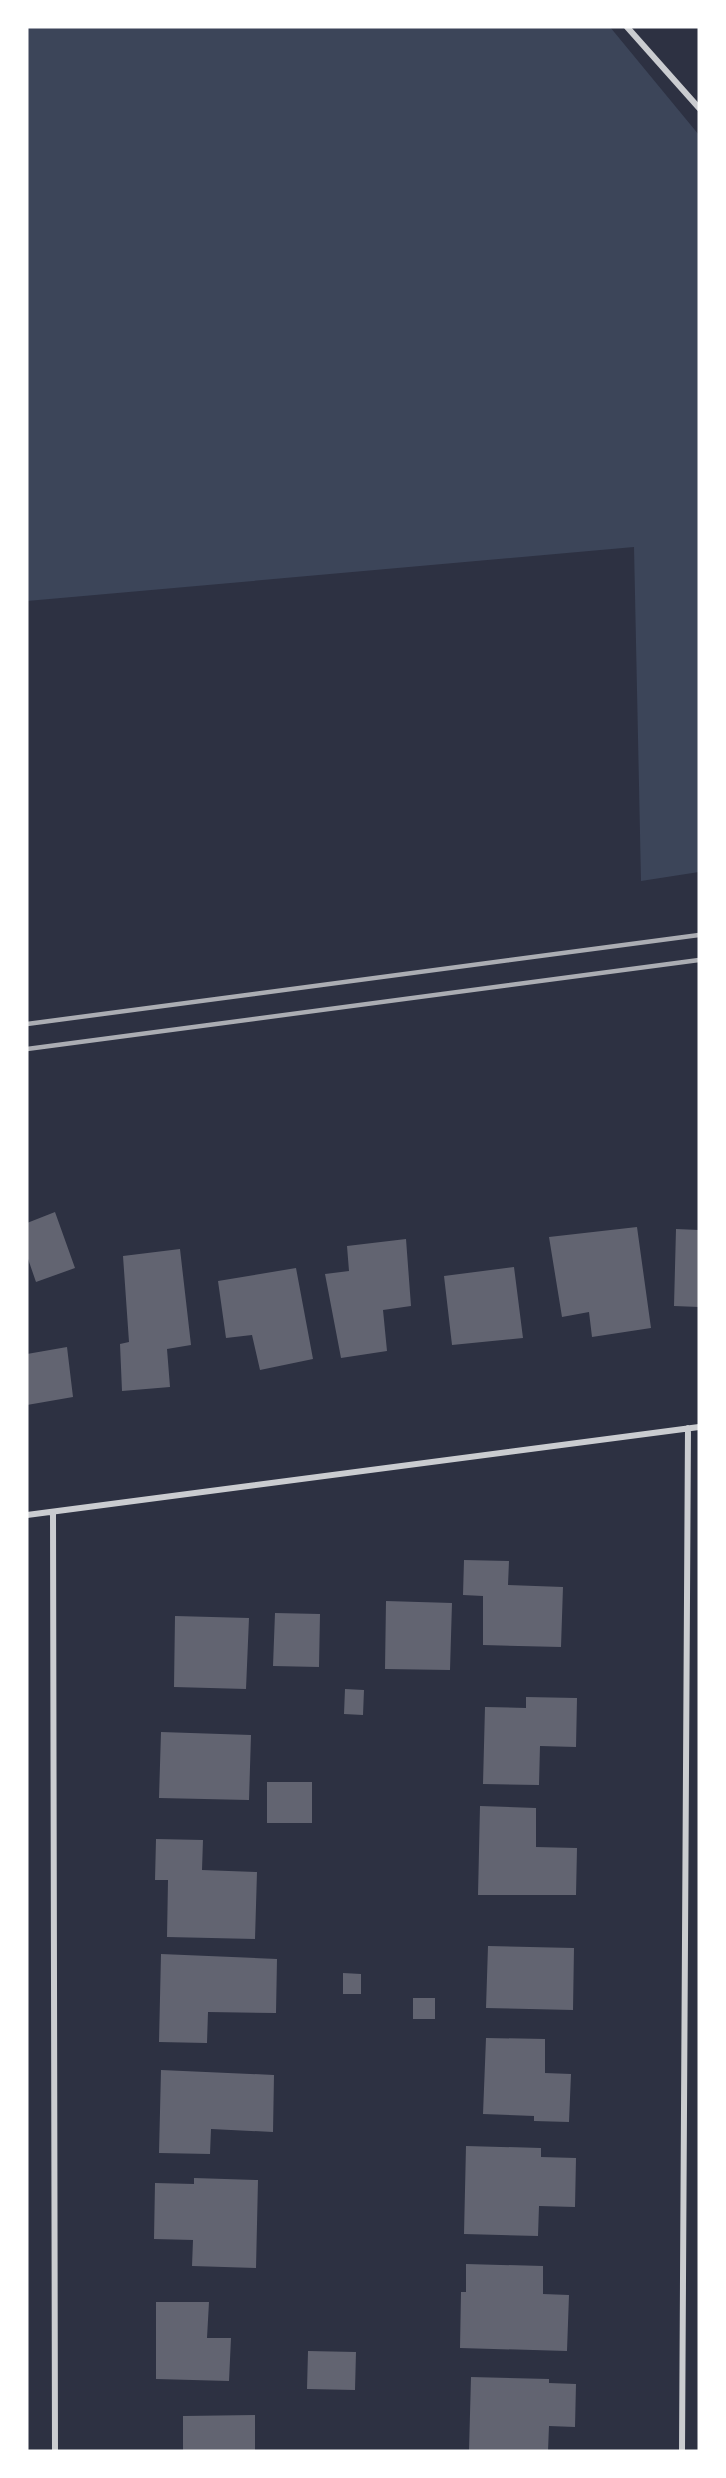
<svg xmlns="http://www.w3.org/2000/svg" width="726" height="2478" font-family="Cabin,sans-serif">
<rect width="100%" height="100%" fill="#2d3142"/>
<!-- green -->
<path fill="#3c4559" d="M27,27h583l89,108v737l-58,9 -7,-334 -607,54z"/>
<!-- building -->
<path fill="#626471" d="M55,1212l20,56 -39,14 -9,-26v-33z
M637,1227l14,101 -59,9 -3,-25 -27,5 -13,-80z
M676,1229l23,1v77l-25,-1z
M406,1239l5,67 -28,4 4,41 -46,7 -16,-84 24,-3 -2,-25z
M180,1249l11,96 -24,4 3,38 -48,4 -2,-47 9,-2 -6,-86z
M514,1267l9,71 -71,7 -8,-69z
M296,1268l17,91 -53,11 -8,-35 -26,3 -8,-57z
M67,1347l6,50 -46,8v-51z
M464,1560l45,1 -1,24 55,2 -2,60 -78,-2v-49l-20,-1z
M386,1601l66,2 -2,67 -65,-1z
M275,1613l45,1 -1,53 -46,-1z
M175,1616l74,2 -3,71 -72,-2z
M345,1689l19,1 -1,25 -19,-1z
M526,1697l51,1 -1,49 -36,-1 -1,39 -56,-1 2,-77 41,1z
M161,1732l90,3 -2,65 -90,-2z
M267,1782h45v41h-45z
M480,1806l56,2v39l41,1 -1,47h-98z
M156,1839l47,1 -1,30 55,2 -2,67 -88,-2 1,-57h-13z
M488,1946l86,2 -1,62 -87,-2z
M161,1954l116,5 -1,54 -68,-1 -1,31 -48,-1z
M343,1973l18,1v20h-18z
M413,1998h22v21h-22z
M486,2038l59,1v34l26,1 -2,48 -35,-1v-5l-51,-2z
M161,2070l113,5 -1,57 -62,-3 -1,25 -51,-1z
M466,2146l75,2v9l35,1 -1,49 -36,-1 -1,30 -74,-2z
M194,2178l64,2 -2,88 -64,-2 1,-26 -39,-1 1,-56 39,1z
M466,2264l77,2v28l26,1 -2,56 -107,-3 1,-56h5z
M156,2302h53l-2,36h24l-2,43 -73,-2z
M308,2351l48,1 -1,38 -48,-1z
M471,2377l78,2v4l27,1 -1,43 -26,-1 -1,25h-79z
M255,2415v36h-72v-35z"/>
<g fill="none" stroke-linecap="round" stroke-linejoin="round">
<!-- minor -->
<path stroke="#caccd0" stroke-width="6" d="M627,27l72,81
M53,1513l2,938
M27,1515l672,-88
M682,2451l6,-1023"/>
<!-- rail -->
<path stroke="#abadb3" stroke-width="4.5" d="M27,1024l672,-89
M27,1049l672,-89"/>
</g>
<!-- border -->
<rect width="726" height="2478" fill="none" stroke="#ffffff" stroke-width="57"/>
</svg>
